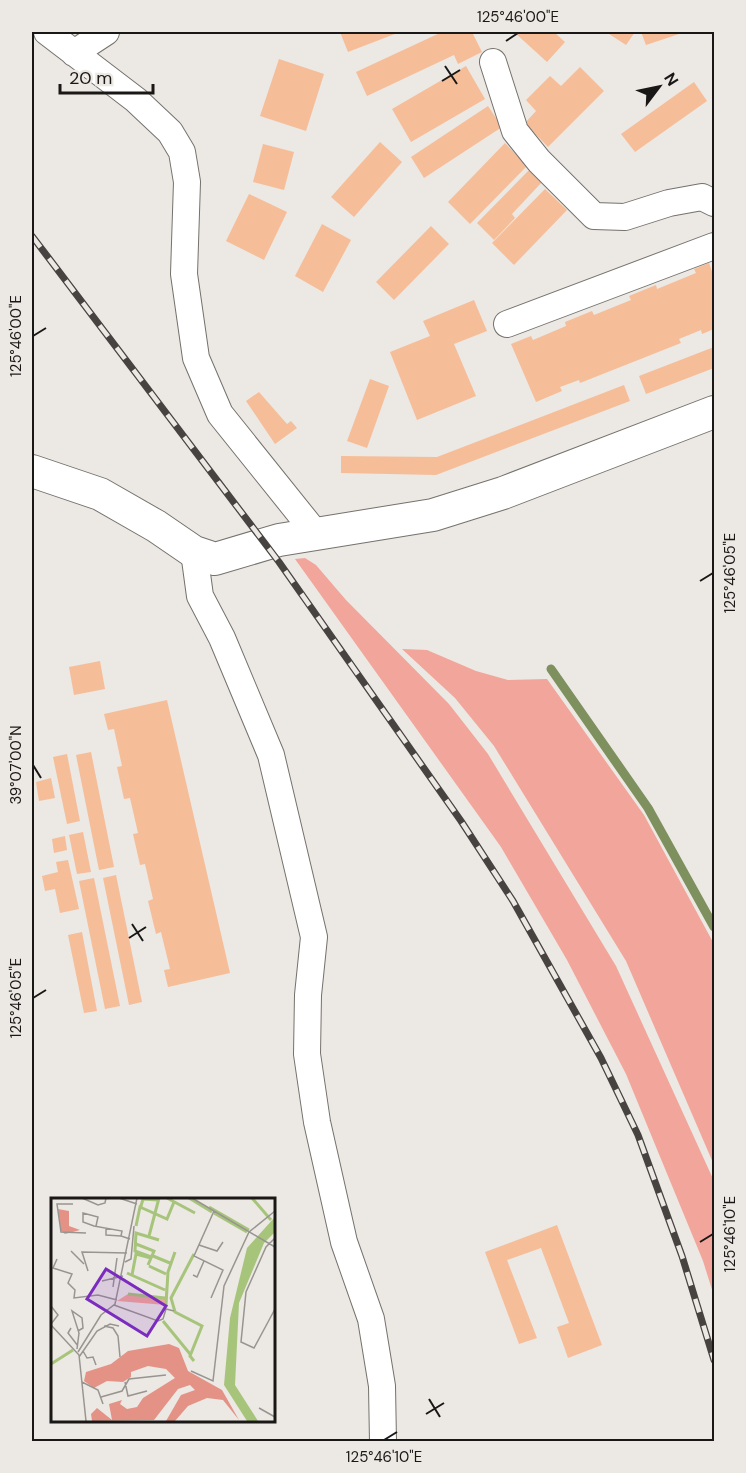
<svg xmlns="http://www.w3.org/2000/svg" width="746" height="1473" font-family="'DM Sans',sans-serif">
<rect width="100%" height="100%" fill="#ece8e3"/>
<!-- green -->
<path fill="#f2a59a" d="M305,558l11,7 30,35 103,104 39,50 128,212 98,215v115l-11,-35 -77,-187 -59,-114 -66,-113 -206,-288z
M402,649l25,1 49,21 32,9 39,-1 97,136 70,129v221l-88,-204 -132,-215 -39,-48z"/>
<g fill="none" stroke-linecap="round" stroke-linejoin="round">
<!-- stream -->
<path stroke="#7d905d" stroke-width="9" d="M551,669l97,139 66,119"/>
</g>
<!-- building -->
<path fill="#f6bd99" d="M340,32h60l-52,20z
M442,32h30l10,20 -24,12 -4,-9 -87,41 -11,-24z
M514,32h40l11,10 -18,20z
M606,32h29l-9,13z
M641,32h44l-39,13z
M279,59l45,15 -18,57 -46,-15z
M466,66l19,33 -74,43 -19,-33z
M580,67l24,24 -56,56 -23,-24 11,-12 -10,-11 24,-24 11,10z
M694,82l13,19 -72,51 -14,-18z
M488,106l14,21 -78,51 -13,-21z
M380,142l22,20 -48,55 -23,-20z
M505,143l22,23 -57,58 -22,-22z
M263,144l31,8 -10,38 -31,-8z
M530,169l13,12 -31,33 3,4 -21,22 -17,-17z
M545,189l22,21 -53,55 -22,-22z
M249,194l38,18 -23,48 -38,-19z
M322,224l29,16 -28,52 -28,-16z
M431,226l18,18 -55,56 -18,-18z
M709,263l5,14v52l-12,5 -1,-4 -22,9 2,4 -101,40 -1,-3 -19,7 2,4 -26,11 -25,-58 20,-8 2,4 33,-14 -1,-4 27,-11 2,4 37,-15 -2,-4 27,-11 1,4 39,-16 -2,-4z
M474,300l13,31 -33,13 22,52 -59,24 -27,-68 40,-16 -7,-15z
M714,347v21l-68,26 -7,-18z
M370,379l19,7 -22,62 -20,-7z
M624,385l6,16 -194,74 -95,-2v-17l96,1z
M259,392l28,32 4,-3 6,7 -22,16 -29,-43z
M100,661l5,28 -31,6 -5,-28z
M167,700l63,273 -62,14 -4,-17 6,-1 -9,-37 -5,2 -8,-33 5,-2 -8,-35 -5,1 -7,-31 5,-1 -8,-35 -6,1 -7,-32 5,-1 -8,-37 -6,1 -4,-16z
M91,752l23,115 -15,3 -23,-115z
M67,754l13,67 -13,3 -14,-67z
M51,778l4,20 -16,3 -3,-19z
M83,832l8,40 -14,2 -8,-39z
M65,836l2,14 -13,3 -2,-14z
M68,860l11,49 -19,4 -5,-24 -10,2 -3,-15 16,-4 -2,-10z
M116,875l26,127 -13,3 -26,-127z
M94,878l26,128 -15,3 -26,-128z
M82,932l15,79 -13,2 -16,-78z
M557,1225l45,120 -34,13 -11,-31 12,-4 -28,-75 -34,12 30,78 -18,6 -34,-92z"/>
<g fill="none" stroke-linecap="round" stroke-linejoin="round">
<!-- minor casing -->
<g stroke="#75726d" stroke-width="28">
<path id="minor" d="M47,32l89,68 34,32 12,20 5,30 -3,92 12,84 24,56 97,121
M74,53l32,-21
M493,62l22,69 24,30 55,55 31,1 44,-14 33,-6 12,6
M507,324l207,-78
M194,552l6,44 22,42 49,117 43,182 -6,58 -1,59 10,68 27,120 27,77 11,67 1,56"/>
</g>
<!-- tertiary casing -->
<g stroke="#75726d" stroke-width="34">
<path id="tertiary" d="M32,471l68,23 56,32 38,26 21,7 64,-19 154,-25 70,-22 211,-81"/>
</g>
<!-- minor -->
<use href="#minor" stroke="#fff" stroke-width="26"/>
<!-- tertiary -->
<use href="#tertiary" stroke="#fff" stroke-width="32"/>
<!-- rail casing -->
<g stroke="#464341" stroke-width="7">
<path id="rail" d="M32,236l247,326 182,259 52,80 88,157 37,77 44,121 32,104"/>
</g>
<!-- rail -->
<use href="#rail" stroke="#ece8e3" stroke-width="4.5" stroke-dasharray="14" stroke-linecap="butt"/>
</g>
<!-- ticks -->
<path fill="none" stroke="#1a1817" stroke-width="2" d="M506,41l12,-8M445,66l12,18M442,81l18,-11M33,336l13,-8M700,581l13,-8M33,765l8,13M132,924l11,17M129,938l17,-11M33,998l13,-8M700,1242l13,-8M429,1399l11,18M426,1414l18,-11M384,1440l13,-8"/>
<!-- overview -->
<g transform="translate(51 1198)">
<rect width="224" height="224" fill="#ece8e3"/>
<path d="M116,74l-1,33 -49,-4 11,-7 37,4z" fill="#f2a59a"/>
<path d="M7,11l11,2v15l11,4 -15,4 -4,-3zM118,146l10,4 9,23 34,19 17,30 -16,-20 -16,-2 -19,8 -13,15h-9l15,-26 14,-5 -5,-5 -12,4 -24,31 -62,1 -1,-7 6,-6 15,12 -3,-16 13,-4 -2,4 7,5 10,-2 6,-9 32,-20 -9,-9 -18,-3 -17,6v5l-8,5 -16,-1 -13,7 -10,-7 2,-9 25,-8 17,-13z" fill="#e49286"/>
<path d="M223,20v15l-10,10 -25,60 -4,82 23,36h-11l-23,-36 6,-67 17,-70z" fill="#a7c47b"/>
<path fill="none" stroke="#a7c47b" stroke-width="3" d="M116,0l28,15M138,0l23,14M201,0l19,22M90,8l2,-7 15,1M158,9l40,23M163,15l33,19M85,28l4,-19 27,12 7,-17M98,38l10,-38M85,46l18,7 -6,14M143,56l-23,44 4,14 27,14 -12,30 4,5M102,58l17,7M100,59l-16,-6 1,-18 23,7M98,68l17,8M76,75l38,17M81,77l4,-21 15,4M77,96l37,4M115,107l2,-33 7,-20M112,123l27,33M0,166l22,-14"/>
<path fill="none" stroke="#989591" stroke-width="1.5" d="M31,0l16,7 7,-2 1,-5M68,0l18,6M141,0l83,49M22,6h-16l4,28 25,1M45,28l2,-9 -15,-4v9l11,4 28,5 -1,5 9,3M55,30v7l15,1M224,40l-9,9 -20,45 -5,50 13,6 21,-39M148,47l18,6 6,-9M20,53l13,13M6,61l-4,9 19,6 -4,9 7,7 -1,8 24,-3 19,5M74,64l6,-3 3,-33M37,73l-6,-19 45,1M142,77l4,2 7,-16M51,83l21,-5M62,89l4,-29M160,100l12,-28 -29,-14 20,-45M63,107l44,16 5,-2 3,-10 8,2M0,108l7,9 -7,9M0,127l28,30 7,66M53,128l9,2 5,8 2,21M20,130l-3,5 10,13M26,151l2,-16 -7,-22 10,7 1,10 -5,3M32,153l4,7 6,-1 3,8M27,154l23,-37 14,-11 22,-106M28,159l18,-26 13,-7 9,2M140,173l22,10 11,-95 25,-54 26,-21M31,184l16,8 5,14M74,184l3,14 19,-5M50,199l21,-6 7,-12 37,-4M208,210l16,9"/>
<path fill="#7b2cbf" fill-opacity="0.15" stroke="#7b2cbf" stroke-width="3" d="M55,71l60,37 -19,30 -60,-37z"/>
<rect width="224" height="224" fill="none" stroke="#1a1817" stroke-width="3"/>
</g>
<!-- border -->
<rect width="746" height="1473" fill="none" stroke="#ece8e3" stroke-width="66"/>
<!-- north arrow -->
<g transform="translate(659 87) rotate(58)" stroke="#ece8e3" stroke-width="4.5" paint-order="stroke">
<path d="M0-4.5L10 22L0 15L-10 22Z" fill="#1a1817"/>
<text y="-9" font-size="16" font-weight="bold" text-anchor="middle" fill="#1a1817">N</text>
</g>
<!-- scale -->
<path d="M60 84v9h93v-9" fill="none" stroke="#1a1817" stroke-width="3"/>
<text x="69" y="84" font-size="18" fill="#1a1817" stroke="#ece8e3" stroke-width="4.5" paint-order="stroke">20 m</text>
<rect x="33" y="33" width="680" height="1407" fill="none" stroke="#1a1817" stroke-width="2"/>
<g font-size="15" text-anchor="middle" fill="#1a1817">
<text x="518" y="22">125°46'00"E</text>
<text transform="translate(16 336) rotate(-90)" y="5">125°46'00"E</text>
<text transform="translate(730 573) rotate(-90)" y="5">125°46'05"E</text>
<text transform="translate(16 765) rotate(-90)" y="5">39°07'00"N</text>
<text transform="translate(16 998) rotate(-90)" y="5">125°46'05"E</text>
<text transform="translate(730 1234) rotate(-90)" y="5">125°46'10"E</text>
<text x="384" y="1462">125°46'10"E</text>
</g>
</svg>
